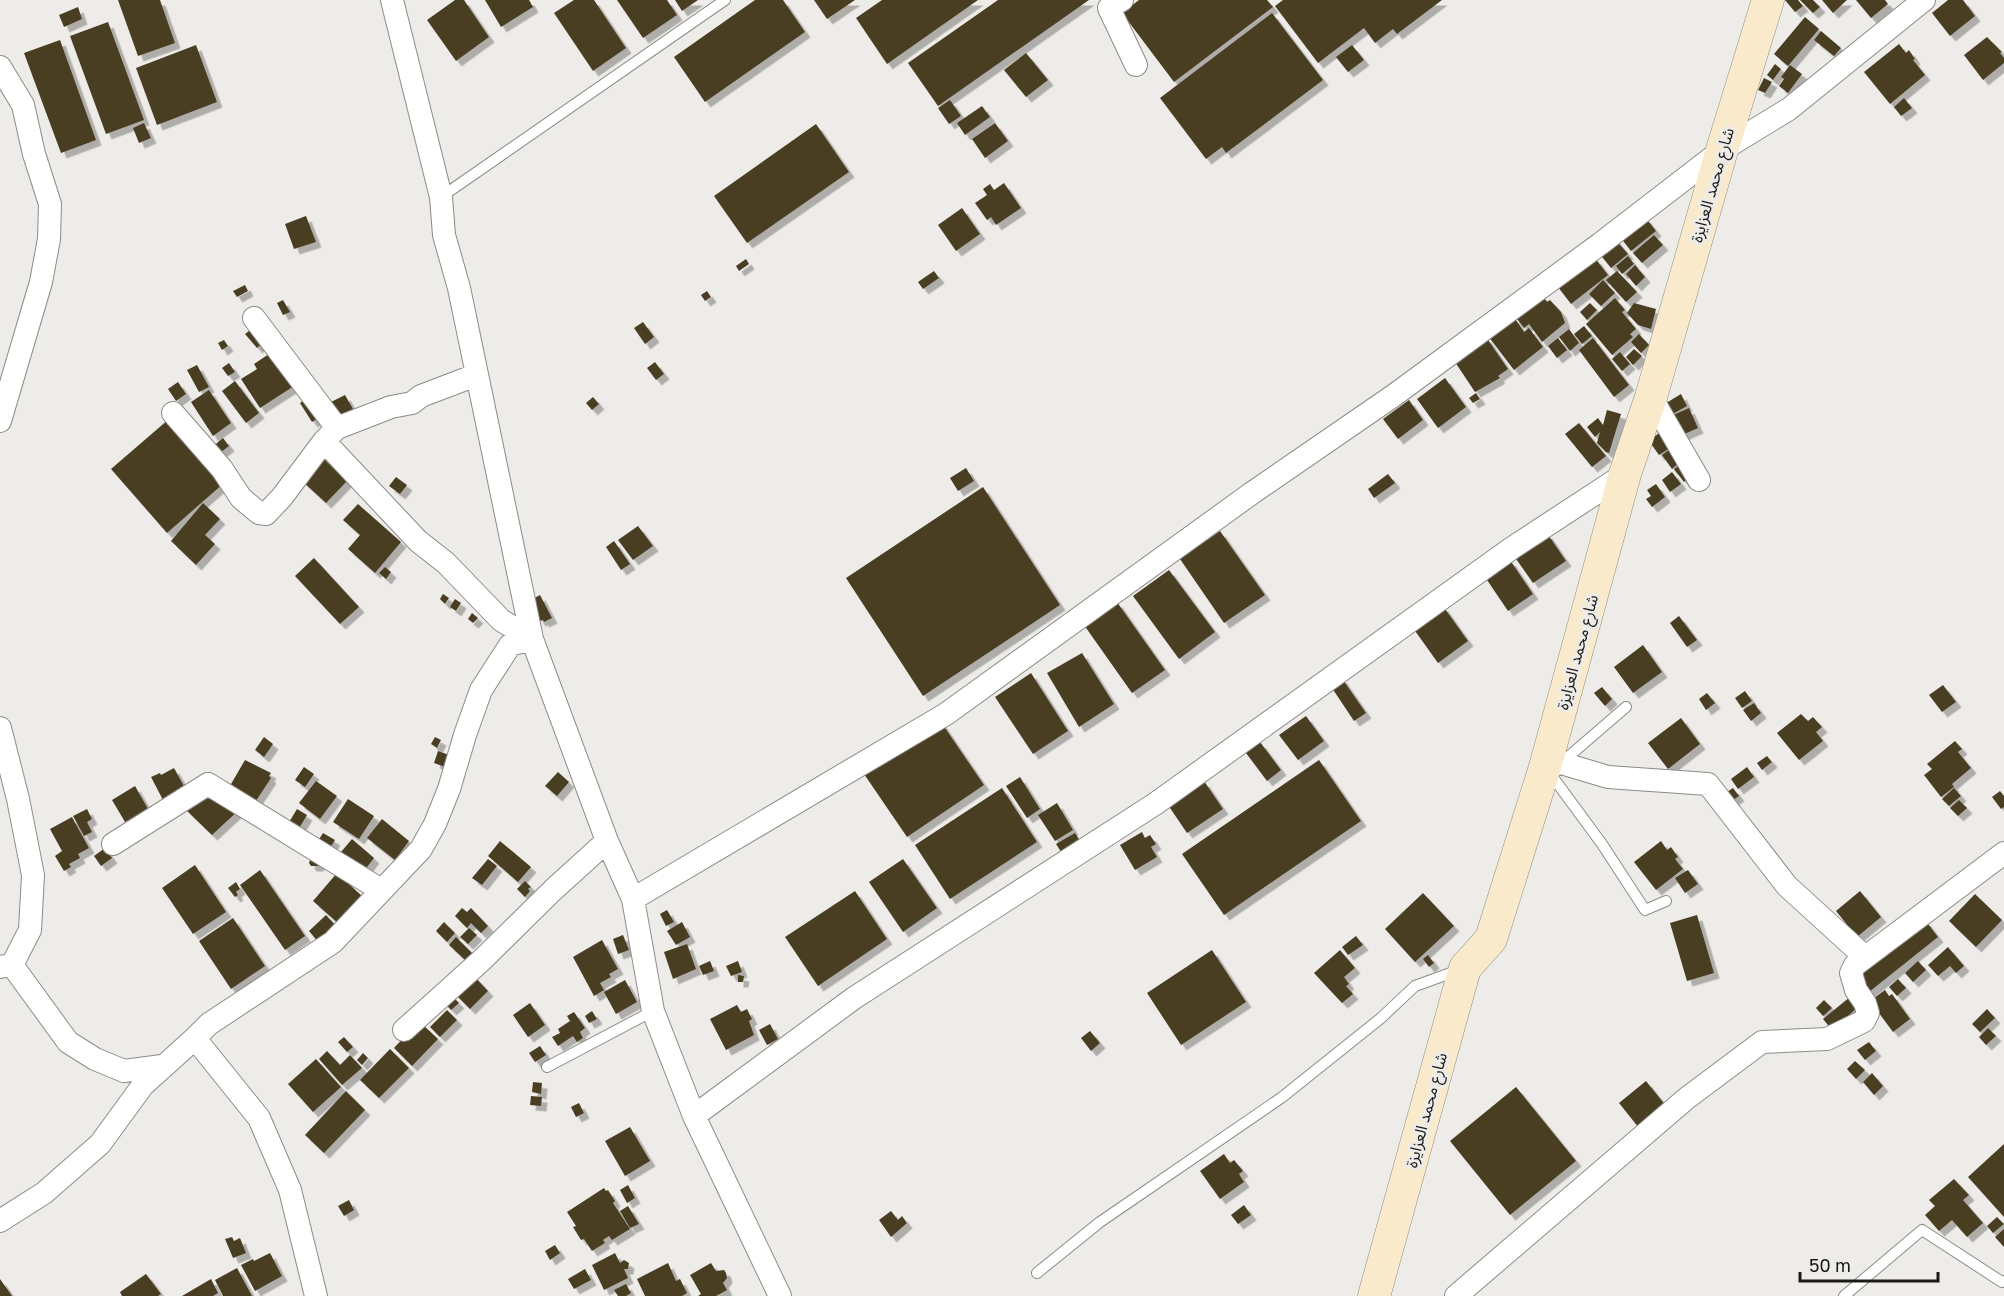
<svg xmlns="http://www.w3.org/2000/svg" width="2004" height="1296" font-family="'Golos Text','Noto Sans Arabic',sans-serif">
<defs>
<filter id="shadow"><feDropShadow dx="5.5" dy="5.5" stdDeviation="0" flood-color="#0004"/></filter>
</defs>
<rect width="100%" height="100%" fill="#eeece8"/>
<!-- building -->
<path fill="#483d24" filter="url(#shadow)" d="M118,0h42l15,43 -37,13z
M455,0h9l25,37 -33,24 -29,-41z
M485,0h44l4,7 -32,20z
M574,0h20l32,48 -33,23 -39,-58z
M617,0h50l10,15 -34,23z
M675,0h23l-16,11z
M755,0h28l22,32 -100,70 -31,-45z
M814,0h41l-28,19z
M882,0h96l-91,64 -31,-46z
M998,0h91l-151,106 -30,-43z
M1139,0h128l6,7 -99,75 -52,-69z
M1283,0h159l-45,34 -4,-5 -18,14 -11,-15 -46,35 -43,-57z
M1785,0h13l5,6 -8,6z
M1800,0h13l7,7 -7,6z
M1822,0h25l-14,13z
M1856,0h29l3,4 -17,14z
M1948,0h15l12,16 -25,20 -18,-23z
M78,7l4,12 -18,8 -5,-12z
M1272,13l51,67 -97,73 -4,-6 -16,12 -46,-61z
M1805,17l14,12 -31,37 -14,-12z
M108,22l36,98 -38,14 -36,-98z
M1821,31l20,17 -7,8 -20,-16z
M1987,37l15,15 -2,1 4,5v5l-21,17 -19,-25z
M60,40l36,100 -35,13 -37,-100z
M1899,44l7,9 3,-3 6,9 -2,1 12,15 -35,29 -26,-32z
M196,45l21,57 -60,23 -21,-57z
M1352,45l12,15 -16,12 -12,-15z
M1026,53l22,27 -22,17 -22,-27z
M1775,64l6,5 -8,11 -6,-5z
M1790,65l12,9 -14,19 -9,-7 5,-7 -3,-2z
M1764,78l8,4 -7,11 -7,-3z
M1904,98l8,10 -11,8 -7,-9z
M950,100l11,16 -12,8 -11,-16z
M982,106l8,11 -25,18 -8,-12z
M144,123l7,15 -12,5 -6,-15z
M995,123l13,18 -23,17 -13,-19z
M816,124l33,48 -102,71 -33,-47z
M1004,183l17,25 -25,17 -5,-8 -4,3 -12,-17 12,-8 -4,-6 7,-5 4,6z
M962,208l18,26 -24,17 -18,-26z
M306,216l10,26 -22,7 -9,-25z
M1645,217l11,14 -25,20 -11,-14z
M1654,235l9,10 -21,18 -9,-10z
M1615,239l13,15 -17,14 -12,-15z
M1628,256l6,8 -12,10 -6,-8z
M1595,258l13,17 -37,29 -13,-17z
M746,259l3,5 -10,7 -3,-5z
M1635,265l10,12 -9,9 -10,-12z
M934,271l5,7 -16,11 -5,-7z
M1617,271l20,21 -11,10 -20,-22z
M1603,280l12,13 -14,13 -12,-12z
M245,285l3,6 -11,6 -4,-6z
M707,291l4,6 -6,4 -4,-6z
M1541,294l6,8 3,-2 11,12 4,11 -23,19 -13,-18 -5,4 -10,-13z
M1615,298l10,12 -3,2 14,17 -6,5 3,3 -21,18 -26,-31z
M283,300l7,12 -7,3 -6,-12z
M1590,303l7,7 -10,10 -7,-8z
M1634,303l22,6 -5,20 -13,-4 -11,-12z
M1514,317l10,15 5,-4 14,19 -29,23 -26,-34z
M643,322l11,15 -9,7 -11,-16z
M1584,326l8,10 -10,8 -8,-10z
M253,328l11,14 -7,6 -12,-14z
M1569,329l10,14 -9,8 -11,-14z
M1639,334l10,11 -8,8 -10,-11z
M1486,337l22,32 -10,7 2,2 -25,14 -22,-33z
M1558,338l9,12 -10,8 -9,-12z
M1593,338l36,47 -15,12 -35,-47z
M224,340l4,6 -6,4 -4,-7z
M1634,349l8,7 -9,9 -7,-8z
M272,352l22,34 -34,22 -19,-29 16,-10 -3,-5z
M1620,352l10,12 -8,7 -10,-12z
M655,362l9,12 -8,6 -9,-12z
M229,363l6,9 -7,4 -6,-8z
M197,365l12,22 -10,5 -12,-22z
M1445,378l21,29 -28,21 -21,-29z
M235,381l24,32 -13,10 -24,-32z
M178,382l8,12 -10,7 -8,-12z
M209,390l22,33 -18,13 -22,-34z
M1476,393l4,6 -7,4 -4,-5z
M1681,394l6,12 -18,10 -6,-11z
M345,395l8,14 -17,10 -9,-15z
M593,397l6,7 -7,6 -6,-7z
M306,399l13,19 -7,4 -12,-19z
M1409,400l14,20 -25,19 -15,-20z
M1689,408l9,20 -18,8 -9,-20z
M1607,410l14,4 -12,39 -3,-1 -9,-9 3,-11 -5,5 -8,-10 11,-9 5,7z
M169,419l55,64 -57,50 -56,-64z
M1579,423l27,33 -14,11 -27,-33z
M1659,433l11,15 -11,7 -10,-14z
M223,438l6,8 -12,9 -6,-7z
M1670,449l10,13 -8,7 -10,-14z
M323,458l24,23 -21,22 -24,-22z
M1682,464l9,12 -7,6 -10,-13z
M966,468l8,13 -16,10 -8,-13z
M1672,472l9,12 -11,8 -8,-12z
M1388,474l7,9 -21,15 -6,-9z
M396,477l11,8 -7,9 -11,-8z
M1656,484l9,13 -13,10 -6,-8 5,-3 -4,-6z
M983,487l77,118 -137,91 -77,-118z
M203,503l17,16 -15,16 10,9 -19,21 -25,-24z
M358,504l43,38 -26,31 -27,-24 12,-14 -17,-15z
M638,526l15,20 -20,14 -15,-20z
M1220,531l45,64 -41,28 -44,-64z
M1547,533l19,28 -33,22 -19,-27z
M614,541l16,23 -9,6 -15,-23z
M314,558l45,49 -19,17 -45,-48z
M1510,560l23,34 -25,17 -23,-34z
M385,567l6,5 -5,7 -7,-6z
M1169,570l46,62 -36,27 -46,-63z
M443,594l6,4 -4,6 -5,-5z
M540,595l12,23 -8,4 -1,-2 -3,1 -10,-17 1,-4z
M455,599l6,4 -5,8 -6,-4z
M1117,602l48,68 -33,23 -48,-68z
M1443,606l25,35 -30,22 -25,-35z
M472,613l6,5 -5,5 -5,-4z
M1679,616l18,24 -10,7 -17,-24z
M1643,645l19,27 -29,21 -19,-26z
M1082,653l32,51 -35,23 -32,-54z
M1031,673l37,58 -35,23 -38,-57z
M1341,677l25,36 -12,8 -24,-36z
M1943,685l13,17 -14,10 -13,-17z
M1602,687l10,12 -7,7 -11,-13z
M1745,691l7,10 -10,7 -7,-10z
M1707,693l8,10 -9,7 -7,-11z
M1754,703l7,10 -10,8 -8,-11z
M1801,714l7,7 5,-4 9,10 -6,5 7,9 -24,19 -22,-27z
M1306,716l18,25 -26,19 -19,-25z
M1681,718l19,26 -32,25 -20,-26z
M941,722l43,63 -77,52 -43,-63z
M264,737l9,7 -9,13 -9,-7z
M435,737l6,3 -4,8 -6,-4z
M1955,741l7,8 -4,3 13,16 -19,16 2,3 -13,10 -17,-22 8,-6 -5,-5z
M1260,742l21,28 -14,11 -21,-28z
M438,751l11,4 -4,12 -11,-4z
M1767,756l5,6 -10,8 -5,-7z
M245,760l26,13 -2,3 2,2 -19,29 -25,-16z
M1319,760l42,61 -137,94 -42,-61z
M304,767l10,7 -9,13 -10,-7z
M1747,767l7,10 -16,12 -7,-10z
M174,768l11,20 -22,12 -12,-23 9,-4 1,2z
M558,772l11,10 -12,14 -12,-10z
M1020,777l20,32 -13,9 -21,-32z
M316,781l21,15 -17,23 -21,-16z
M1204,781l19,28 -36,24 -19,-28z
M135,786l13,23 -23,13 -13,-22z
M210,788l31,20 -29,27 -27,-26z
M1002,788l35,54 -87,57 -35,-54z
M1733,788l6,8 -9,6 -6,-8z
M1954,788l7,8 -12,10 -7,-7z
M2000,791l4,5v11l-3,2 -9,-12z
M348,799l26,17 -15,23 -26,-17z
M1959,800l8,8 -9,8 -8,-8z
M1057,803l16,27 -18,11 -17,-26z
M87,809l5,10 -5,3 5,10 -8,4 -11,-20z
M297,809l10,6 -9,15 -10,-6z
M72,817l17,31 -11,6 2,4 -11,6 2,3 -7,4 -9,-15 7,-5 -12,-22z
M382,819l27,22 -14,19 -28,-22z
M1142,832l3,6 5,-3 6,9 -5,3 6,10 -22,13 -15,-25z
M323,833l12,7 -5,8 -12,-7z
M1075,833l7,11 -19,11 -7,-11z
M352,839l22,19 -10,13 -23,-19z
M500,841l31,26 -13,15 -30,-26z
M1661,841l6,9 4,-3 7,10 -3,2 8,10 -27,21 -22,-28z
M105,848l7,10 -11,8 -7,-10z
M311,857l9,6 -2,3h-7l-2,-3z
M488,859l9,7 -15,19 -10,-7z
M903,859l34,49 -34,24 -34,-50z
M195,865l31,47 -33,22 -31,-46z
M260,870l45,66 -20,14 -45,-65z
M1688,870l10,14 -13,9 -10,-15z
M337,873l26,24 -24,27 -26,-23z
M525,881l6,6 -3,2 2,2 -5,6 -8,-8z
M236,882l4,7 -4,3 2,3 -3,2 -7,-9z
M855,891l32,48 -69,47 -33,-49z
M1860,891l21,26 -24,20 -21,-26z
M1423,893l31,33 -39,36 -30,-33z
M1975,894l27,26 -26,27 -27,-26z
M462,908l5,4 4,-4 17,18 -7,7 -10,-10 -4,5 -12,-12z
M667,910l7,12 -8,4 -6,-12z
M326,915l11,12 -18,16 -10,-12z
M1697,915l17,58 -27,8 -17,-58z
M233,918l32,48 -34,23 -32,-48z
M1925,920l13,17 -69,55 -13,-17z
M444,922l11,11 -8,9 -11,-11z
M682,922l8,15 -14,8 -9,-14z
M469,928l8,7 -9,9 -8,-7z
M623,935l6,15 -11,4 -5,-15z
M1356,936l7,9 -15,10 -6,-8z
M456,937l16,16 -7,7 -16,-15z
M602,940l16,29 -9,5 2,3 -11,6 4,7 -10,6 -21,-39z
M687,944l9,25 -23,10 -9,-27z
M1948,947l16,19 -8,7 -6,-7 -12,10 -10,-11z
M1212,950l34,52 -65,43 -34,-52z
M1340,950l15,18 -11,9 5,7 -3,2 7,8 -11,9 -28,-30z
M1428,955l6,8 -5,4 -6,-8z
M710,961l4,10 -11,4 -4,-9z
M738,961l4,11 -11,4 -5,-10z
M1918,961l8,9 -13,12 -8,-9z
M472,974l16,17 -18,18 -16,-16z
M738,975l6,1 -1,6h-5z
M1898,979l8,9 -9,8 -8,-9z
M625,980l12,22 -21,12 -12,-22z
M1885,990l4,6 3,-2 18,25 -17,13 -23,-31z
M449,993l10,10 -8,7 -9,-10z
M1850,997l8,10 -26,23 -9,-11z
M1824,1000l8,8 -9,8 -7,-8z
M530,1003l15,22 -17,12 -15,-22z
M737,1005l4,7 6,-3 5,10 -3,2 5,14 -28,15 -16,-31z
M1987,1009l8,9 -15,14 -8,-8z
M447,1010l10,10 -17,17 -10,-10z
M592,1011l5,8 -8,4 -4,-7z
M574,1012l11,16 -5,4 3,6 -6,4 -4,-6 -15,10 -6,-9 8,-4 -2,-4 12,-8 -3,-5z
M422,1024l16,15 -26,27 -18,-18 14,-15z
M770,1024l8,15 -11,6 -8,-15z
M1988,1028l8,8 -10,9 -7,-8z
M1090,1031l10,12 -9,8 -10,-13z
M344,1037l9,10 -6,5 -9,-10z
M1869,1042l7,9 -11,9 -8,-10z
M540,1046l6,9 -11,7 -6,-9z
M390,1049l19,19 -30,30 -19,-18z
M327,1051l13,14 10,-10 12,13 -20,17 -23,-26z
M363,1053l5,5 -6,7 -5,-5z
M316,1059l25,28 -28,25 -25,-28z
M1855,1061l10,9 -9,9 -9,-10z
M1872,1073l11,13 -9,9 -11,-13z
M1646,1081l20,25 -27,22 -20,-25z
M533,1082l9,1 -1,11 -9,-2z
M1516,1087l60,74 -66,54 -60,-74z
M346,1091l19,19 -41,43 -19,-18z
M531,1096l11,1 -1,9 -11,-1z
M579,1103l5,10 -8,4 -5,-10z
M630,1127l20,34 -25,15 -20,-35z
M2004,1144v73l-36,-40z
M1224,1154l6,9 4,-3 9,11 -4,3 5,8 -24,17 -20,-28z
M1954,1179l15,16 -6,5 20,23 -16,14 -15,-17 -13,11 -14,-16 10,-9 -6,-6z
M628,1185l7,13 -8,5 -7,-13z
M604,1188l2,3 2,-1 7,11 -2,2 17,26 -18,11 -3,-4 -6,4 2,3 -13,8 -8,-12 -3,1 -8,-13 3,-1 -9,-14z
M349,1200l5,10 -10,6 -6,-10z
M1244,1205l7,10 -13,9 -7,-9z
M628,1206l11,18 -9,4 -10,-17z
M891,1211l7,9 4,-4 5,7 -16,14 -12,-17z
M1997,1217l7,7 -11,9 -6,-7z
M2004,1229v18l-9,-10z
M232,1237l2,4 6,-3 6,15 -13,5 -8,-19z
M555,1245l5,8 -10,7 -5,-9z
M270,1253l12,23 -27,15 -14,-26 12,-6 1,2z
M615,1253l5,10 4,-3 5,3 -1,6h-4l4,9 -24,12 -12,-25z
M668,1263l8,18 4,-2 7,14 -5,3h-37l-8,-17z
M711,1263l5,8 8,-1 2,3 1,5 -4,5 4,7 -11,6h-18l3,-2 -11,-19z
M237,1268l15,28h-29l-8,-16z
M585,1269l6,11 -17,9 -6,-10z
M146,1274l15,20 -3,2h-36l-2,-4z
M0,1279l12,17h-12z
M211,1279l7,14 -5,3h-31z
M626,1284l5,9 -5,3h-8l-4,-6z"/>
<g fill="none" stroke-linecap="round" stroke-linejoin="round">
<!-- lane casing -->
<g stroke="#8d8b87" stroke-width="12">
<path id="lane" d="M441,197l284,-197
M1561,763l65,-56
M1549,772l53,72 43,66 21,-9
M547,1067l106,-56
M1037,1273l63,-51 181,-124 100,-80 34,-32 44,-16
M1844,1296l78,-66 80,52 2,-1"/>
</g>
<!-- street casing -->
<g stroke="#8d8b87" stroke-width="24">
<path id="street" d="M392,0l49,197 3,38 15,53 73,351 75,202 26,58 20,112 41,105 86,180
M1122,0l-13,8 27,57
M0,67l23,38 11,49 16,50 -1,35 -8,43 -41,139
M254,318l83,110
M1651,397l48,83
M173,413l49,56 19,29 18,15 7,1 16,-17 42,-56 13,-13 54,-21 21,-4 9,-7 55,-21
M324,441l94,100 28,22 55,57 31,19
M0,728l18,71 15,76 -3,55 -18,35
M1545,767l16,-4 47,14 100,7 79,102 78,71
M113,844l95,-60 173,106
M633,899l313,-185 306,-221 141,-97 207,-152 122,-94 67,-41 135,-109
M0,967l12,-2 56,77 27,17 29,12 38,-5
M404,1030l79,-71 70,-69 54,-49
M193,1040l8,6 58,72 31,72 26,106
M694,1116l160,-118 301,-194 357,-256 113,-74
M0,1221l44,-28 56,-49 43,-59 50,-45 16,-16 124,-82 88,-93 14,-25 14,-35 16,-54 16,-45 29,-45 22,-6
M1456,1296l231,-198 75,-56 65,-3 37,-18 4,-8 -3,-10 -9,-13 -5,-17 4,-8 149,-112"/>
</g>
<!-- secondary casing -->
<g stroke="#8d8b87" stroke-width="33">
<path id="secondary" d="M1374,1296l91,-328 26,-29 54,-172 80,-293 26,-77 71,-247 46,-150"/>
</g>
<!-- lane -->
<use href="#lane" stroke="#fff" stroke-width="10"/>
<!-- street -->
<use href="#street" stroke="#fff" stroke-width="22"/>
<!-- secondary -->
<use href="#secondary" stroke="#f8eacb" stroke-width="32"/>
</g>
<g text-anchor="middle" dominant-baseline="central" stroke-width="6" stroke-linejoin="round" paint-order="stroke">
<!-- street labels -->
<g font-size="16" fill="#1b1a19" stroke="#eeece8">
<text transform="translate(1712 185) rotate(-74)">شارع محمد العزايزة</text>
<text transform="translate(1577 652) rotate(-75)">شارع محمد العزايزة</text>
<text transform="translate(1426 1110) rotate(-75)">شارع محمد العزايزة</text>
</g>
</g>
<!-- scale -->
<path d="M1800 1272v9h138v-9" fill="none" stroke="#1b1a19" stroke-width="3"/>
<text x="1809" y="1272" font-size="18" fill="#1b1a19" stroke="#eeece8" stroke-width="4.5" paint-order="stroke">50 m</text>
</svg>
